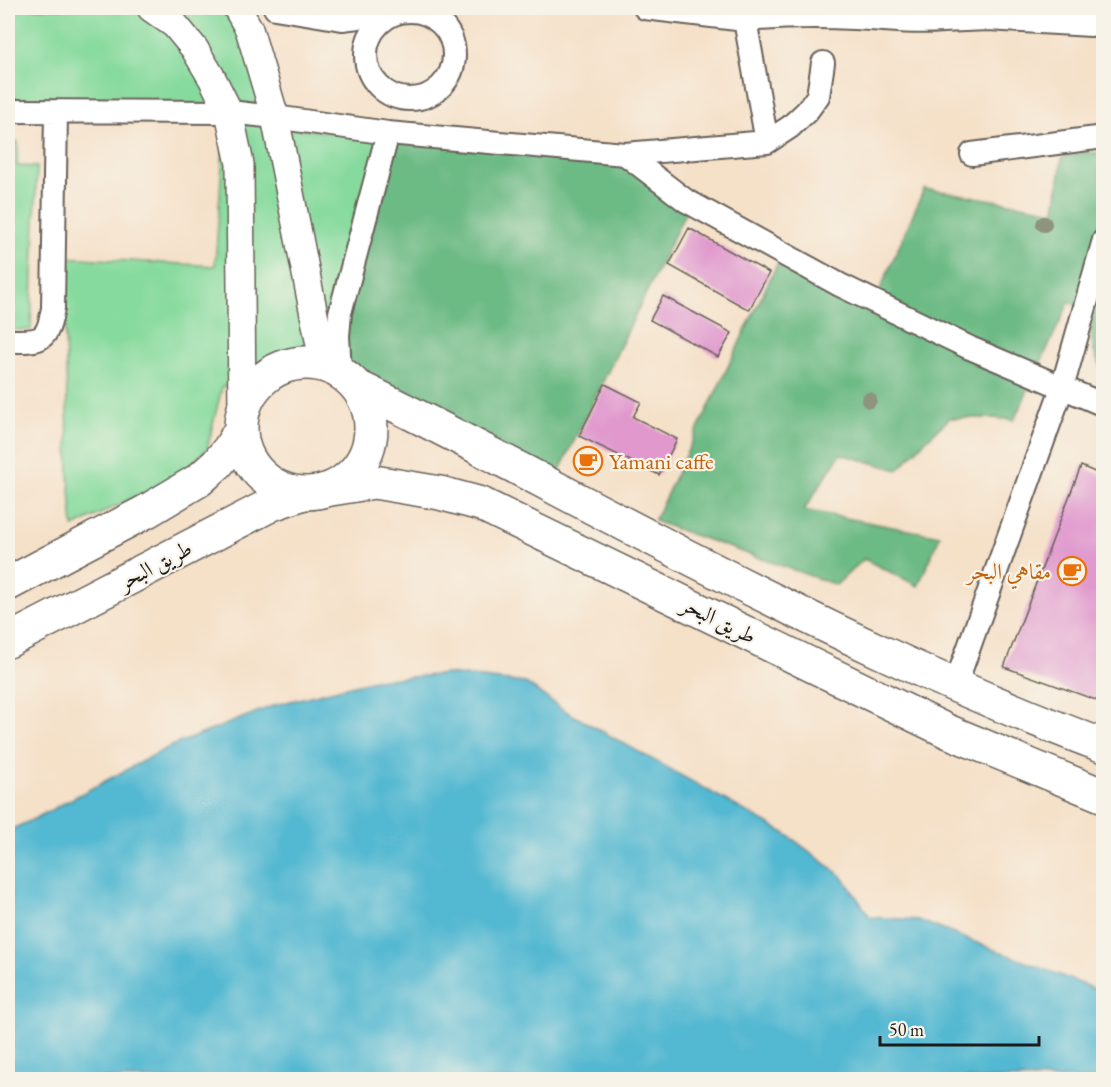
<svg xmlns="http://www.w3.org/2000/svg" width="1111" height="1087" font-family="'EB Garamond',Amiri,serif">
<rect width="100%" height="100%" fill="#f7f3e8"/>
<filter id="ink" filterUnits="userSpaceOnUse"><feTurbulence type="fractalNoise" baseFrequency=".0167" numOctaves="2"/><feDisplacementMap in="SourceGraphic" scale="12" xChannelSelector="R" yChannelSelector="G"/><feConvolveMatrix kernelMatrix="1 2 1 2 8 2 1 2 1" color-interpolation-filters="sRGB"/></filter>
<filter id="wash" filterUnits="userSpaceOnUse"><feTurbulence type="fractalNoise" baseFrequency=".008" numOctaves="4" result="noise"/><feDisplacementMap in="SourceGraphic" scale="24" xChannelSelector="R" yChannelSelector="G"/><feGaussianBlur stdDeviation="1.35" result="paint"/><feColorMatrix in="noise" values="0 0 0 0 0 0 0 0 0 0 0 0 0 0 0 0 0 1.4 0 .05"/><feComposite in="paint" operator="in"/></filter>
<g filter="url(#wash)">
<rect width="100%" height="100%" fill="#f5e0c8"/>
<!-- green -->
<path fill="#86da9d" stroke="#517b5c" stroke-width="1.5" d="M8,8h243l25,119 109,10 -59,218 -104,32 -15,62 -27,26 -107,52 -4,-50 -6,-220 152,9 10,-146 -217,-13z
M8,141l10,1 -1,24 20,1 -6,163h-23z"/>
<!-- forest -->
<path fill="#6cba84" stroke="#446b50" stroke-width="1.5" d="M385,137l246,20 58,48 -132,271 -231,-121z
M1082,152l21,1v218c-12,-18 -14,-37 -11,-58l-23,-11 -55,118 -20,-2h-44l-28,26 -24,26 -58,-16 -36,56 136,26 -22,50 -54,-27 -28,26 -182,-64 128,-267 97,38 45,-103 23,3 108,19 7,-53z"/>
<!-- water -->
<path fill="#53b8d1" stroke="#386a76" stroke-width="1.5" d="M448,674l78,9 36,26 224,125 56,42 28,41 48,3 185,72v87h-1095v-248l30,-14 131,-70 106,-42 99,-25z"/>
<g id="blocks">
<!-- building -->
<path fill="#e098cd" d="M689,228l80,45 -20,37 -80,-45z
M663,296l69,37 -14,24 -68,-37z
M605,384l36,18 -8,15 44,22 -18,36 -80,-39z
M1081,466l23,10v227l-100,-36z"/>
</g>
</g>
<g filter="url(#ink)">
<use href="#blocks" fill-opacity="0" stroke="#686158" stroke-width="1.5"/>
<g fill="none" stroke-linecap="round" stroke-linejoin="round">
<!-- minor casing -->
<g stroke="#686158" stroke-width="26">
<path id="minor" d="M275,8l67,11 50,-6
M645,8l100,12
M366 55a44 44 0 1 1 88 0a44 44 0 1 1-88 0Z
M942,21l46,-2 103,6
M8,111l221,1 46,5 113,16 237,21 142,-12 23,-15 17,-16 11,-15 5,-33
M767,142l-22,-122c36,-3 72,-4 108,-2 31,1 59,6 89,3l2,-13
M625,154l60,46 155,85 130,63 134,57
M972,154l132,-17
M8,341c33,0 39,2 45,-33l3,-195
M340,372l-2,-36 2,-23 48,-180
M955,686l107,-298 42,-148"/>
</g>
<!-- tertiary casing -->
<g stroke="#686158" stroke-width="30">
<path id="tertiary" d="M151,8l24,17 19,23 18,30 17,34 11,52 2,250
M237,8l12,21 26,88 49,248"/>
</g>
<!-- trunk casing -->
<g stroke="#686158" stroke-width="36">
<path id="trunk" d="M241 428a65 65 0 1 1 130 0a65 65 0 1 1-130 0Z
M356,386c102,49 202,104 303,156 145,75 292,147 445,204
M325,490l49,-8 66,11 41,11 466,227 157,65
M8,584l139,-73 52,-31 18,-16 13,-16 11,-19
M8,641l264,-137 32,-11"/>
</g>
<!-- minor -->
<use href="#minor" stroke="#fff" stroke-width="22"/>
<!-- tertiary -->
<use href="#tertiary" stroke="#fff" stroke-width="27"/>
<!-- trunk -->
<use href="#trunk" stroke="#fff" stroke-width="33"/>
</g>
<!-- trees -->
<g fill="#8f947f">
<circle cx="1044" cy="224" r="8"/>
<circle cx="869" cy="400" r="8"/>
</g>
</g>
<!-- icons -->
<defs>
<g id="cafe-ring" transform="scale(1.5)"><circle r="9.5" fill="#f7f3e8" stroke="#e8710a" stroke-width="1.5"/><path d="M-5.5-4.5H6V0H3Q3 3.5 0 3.5H-2.5Q-5.5 3.5-5.5 0ZM3-3.2v2h1.7v-2ZM-6 4.5H4V6H-6Z" fill="#e8710a"/></g>
</defs>
<g fill-rule="evenodd">
<use href="#cafe-ring" x="588" y="461"/>
<use href="#cafe-ring" x="1072" y="571"/>
</g>
<g text-anchor="middle" dominant-baseline="central" stroke-width="4.5" stroke-linejoin="round" paint-order="stroke">
<!-- food labels -->
<g font-size="22" fill="#c56008" stroke="#f7f3e8" text-anchor="start">
<text x="609" y="461">Yamani caffe</text>
<text x="1051" y="571" text-anchor="end">مقاهي البحر</text>
</g>
<!-- street labels -->
<g font-size="22" fill="#1c1c1c" stroke="#f7f3e8">
<text transform="translate(155 565) rotate(-28)">طريق البحر</text>
<text transform="translate(719 620) rotate(26)">طريق البحر</text>
</g>
</g>
<!-- margin -->
<rect width="1111" height="1087" fill="none" stroke="#f7f3e8" stroke-width="30"/>
<!-- scale -->
<path d="M880 1036v9h159v-9" fill="none" stroke="#1c1c1c" stroke-width="3"/>
<text x="889" y="1036" font-size="18" fill="#1c1c1c" stroke="#f7f3e8" stroke-width="4.5" paint-order="stroke">50 m</text>
</svg>
